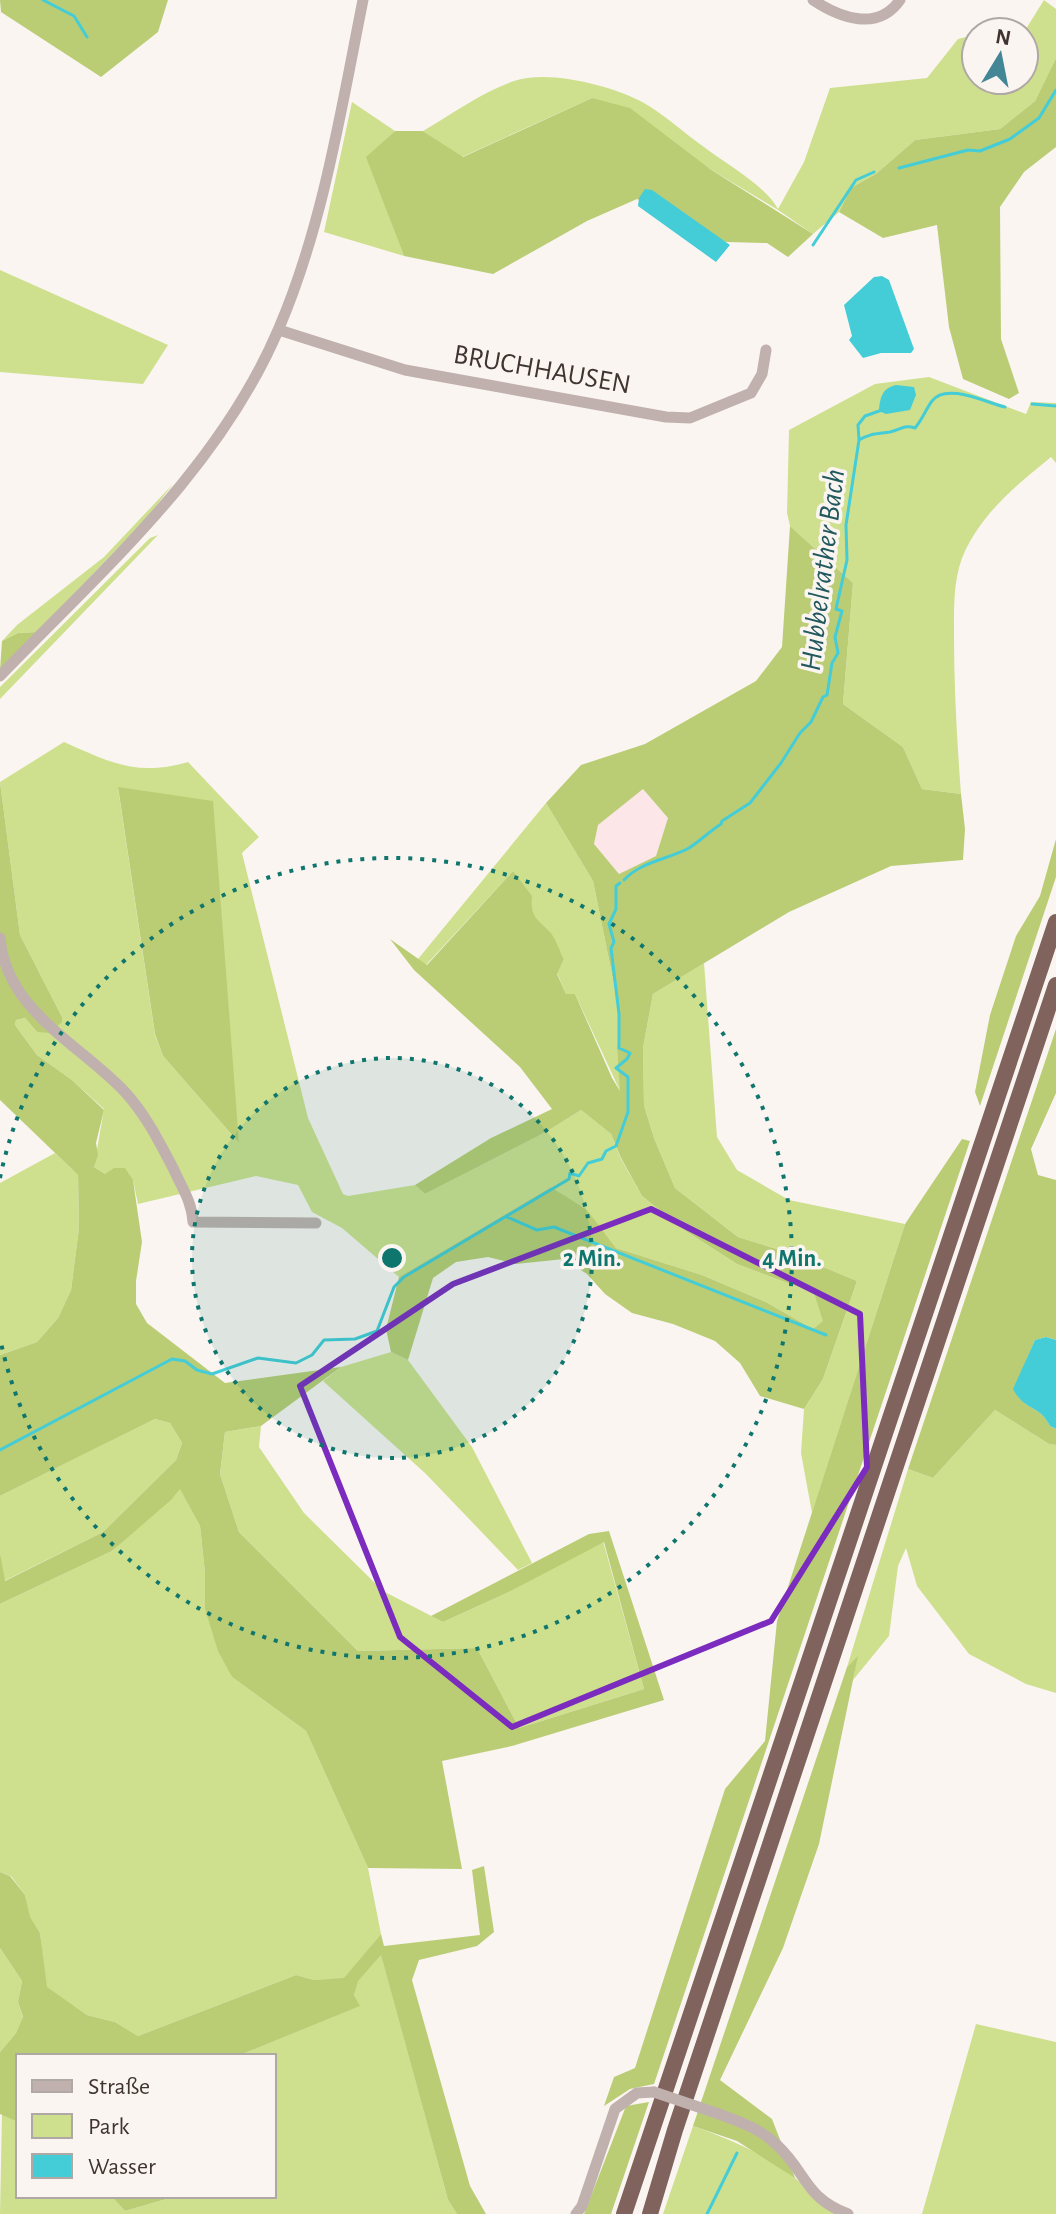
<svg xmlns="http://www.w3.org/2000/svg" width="1056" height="2214" font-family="'Alegreya Sans',sans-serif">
<rect width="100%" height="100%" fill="#fbf5f2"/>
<!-- industrial -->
<path fill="#fce6e8" d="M642,788l26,30 -12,38 -37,18 -25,-30 4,-19z"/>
<!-- green -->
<path fill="#cee08e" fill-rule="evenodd" d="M1044,0l12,9v49l-21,43 -35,28 -85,11 -38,33 -26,15 -12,24 -26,22 -35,-24 -186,-112 -130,59 -39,-26c29,-17 59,-39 91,-50 34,-12 100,5 130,22 21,12 40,30 60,44 21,16 62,39 74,62l26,-47 26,-74 97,-10 31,-39 8,-2 10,9v34h48v-48z
M352,102l43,29 -28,26 37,99 -80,-24z
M0,270l168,75 -25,39 -143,-12z
M929,377l97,37 5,-12 25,1v60l-5,-6c-34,28 -66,53 -86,94 -12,25 -11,57 -11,84 0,53 3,106 7,159l-39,-5 -19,-42 -60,-43 10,-121 -63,-57 -3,-13 2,-83 86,-46z
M173,484l-26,34 -110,114 -19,1 -16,8 15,-16 87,-68z
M158,535l-158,164v-12l150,-149z
M64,742c46,20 72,35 124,20l71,75 -17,16 66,265 35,76 5,2 67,-11 10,9 121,-62 35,-22 30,24 10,25 21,37 42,34 53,34 77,29 10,28 -11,8 -47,-27 -64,-27 -86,-27 -29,-37 -36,-24 -152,90 -57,-49 -30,-16 -14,-27 -42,-9 -118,28 -5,-24 -28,-6 -11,-7 10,-58 -32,-29 -35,-25 -22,-30 1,-5 9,-2 12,14 25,-15 -42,-82 -20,-153zM118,788l121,353 -1,1 -75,-86 -8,-21z
M546,803l47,78 27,133 -3,35 4,44 -46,-99h-9l-9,-21 7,-14 -15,-28 -11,-7 -25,-53 -87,94 -8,-6z
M704,963l13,174 20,33 52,30 116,24 -93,289 -11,-60 3,-44 19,-30 34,-98 -67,-28 -52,-16 -63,-49 -21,-50 -10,-33 -1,-57 10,-54z
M55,1153l23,22 1,53 -8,62 -13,28 -21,24 -37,13v-172z
M391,1352l17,8 64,87 60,116 -14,7 -92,-96 -103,-93 18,-14z
M995,1410l54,34 7,1v248l-30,-9 -57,-30 -52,-68 -11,-38 -8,18 -9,70 -36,44 4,-22 -10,9 61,-198 25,9z
M155,1419l15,4 12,20 -6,17 -73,72 -99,49 -4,-29v-56z
M261,1426l-2,21 45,66 79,78 60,31 68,-31 92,-50 41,148 -125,39 -42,-80 -119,3 -119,-119 -19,-58 5,-42z
M180,1488l20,38 5,47v36l27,68 74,54 62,137 13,66 -37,45 -30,1 -18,-5 -158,61 -23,-14 -28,-7 -41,-28 -6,-54 -11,-16 -4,-22 -14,-19 -11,-4v-268l112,-53z
M0,1948l22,33 -4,21 5,16 -7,15 -16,19z
M381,1954l67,246 9,14h-457l2,-101 16,9v74h93l14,15 52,-15h97v-140h-36l121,-50 -5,-11 3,-14z
M976,2024l80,18v172h-134z
M693,2126c36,13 70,27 101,51 15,12 24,29 42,37h-173z"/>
<!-- forest -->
<path fill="#bacd75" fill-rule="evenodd" d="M0,0h168l-10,32 -57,45 -100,-65z
M1056,58v89l-32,25 -24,35 1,132 18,54 -10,6 -46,-20 -14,-52 -12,-102 -54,13 -44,-26 12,-24 26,-15 38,-33 85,-11 35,-28z
M592,98l38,10 80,61 103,65 -25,23 -21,-14 -41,-1 -89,-43 -50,22 -94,53 -89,-18 -38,-99 29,-26h28l40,26z
M790,526l63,57 -10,121 60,43 19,42 39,5 4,35 -2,31 -72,6 -102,46 -136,82 -10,54 1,57 10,33 21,50 63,49 52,16 67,28 -34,98 -19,30 -44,-13 -20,-33 -25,-22 -42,-17 -41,-11 -27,-19 -18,-20 -23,-15 -48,5 -28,-7 -32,5 -23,16 -25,82 -17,-8 -5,-23 13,-52 152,-90 36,23 29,38 86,27 64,27 47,27 10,-8 -9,-28 -77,-29 -53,-34 -42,-34 -21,-38 -10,-24 -30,-24 -35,22 -121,62 -10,-9 76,-47 61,-29 -32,-42 -106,-97 -24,-31 37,26 86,-94 19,25c-2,19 4,23 16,34 7,6 11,20 16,29l-7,15 9,20h9l37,84 8,13 -3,-42 3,-35 -27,-133 -47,-78 35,-38 64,-21 111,-63 26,-34zM643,789l25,29 -12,38 -37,18 -25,-30 4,-19z
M37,632l-37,38 2,-29 16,-8z
M0,782l20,153 42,82v5l-12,11 -13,-1 -12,-14 -9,2 -1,5 22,30 35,25 32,30 -8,33 2,12 -4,12 11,7 9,-6h11l8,12 9,62 -6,39v23l11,19 78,60 116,-16 -80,59 -36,6 -5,42 19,58 119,119 119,-3 42,80 125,-39 -40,-147 -93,49 -68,31 -12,-6 158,-82 20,-3 55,169 -152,46 -70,15 20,108 -94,-1 -62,-137 -74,-54 -14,-26 -13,-42v-36l-5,-47 -20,-37 -9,11 -59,51 -112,53v-52l5,29 98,-49 73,-72 6,-17 -12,-20 -15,-4 -155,77v-141l37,-13 21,-24 13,-28 8,-62 -1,-53 -78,-75z
M118,787l95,14 26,342 -76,-87 -8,-22z
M1056,839v38l-76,229 -5,-14 15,-77 26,-79 24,-40z
M1056,1029v64l-25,56 7,26 18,5v160l-10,-3 -11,3 -21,49c11,23 25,15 36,37l6,3v16l-7,-1 -54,-34 -62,68 -25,-9z
M962,1139l8,2 -316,943 -24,5 -26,17 10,-29 21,-9 90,-279 40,-48 12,-120 128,-397z
M858,1656l-39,188 -36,104 -63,132 52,39 23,59 -58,-37 -44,-15 154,-459z
M484,1866l10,66 -17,14 -58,14 -7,20 58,206 16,28h-29l-9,-14 -67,-245 -23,26 -4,14 6,11 -122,50h-220v66l-18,-8v-62l16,-19 7,-16 -5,-15 4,-21 -22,-33v-76l10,4 15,19 5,22 10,16 7,54 40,28 28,7 23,14 158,-61 18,5 30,-2 37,-44 3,12 96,-11 -8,-65z
M649,2102l-38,112h-27l42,-108z
M111,2196h66l-52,15z"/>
<!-- water -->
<path fill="#44ccd7" d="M645,189l7,1 78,55 -14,17 -78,-56 1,-8z
M882,276l7,4 25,69 -3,4h-30l-18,5 -14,-18 3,-4 -8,-31 30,-28z
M896,385l18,2 2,8 -6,15 -24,4 -7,-3c1,-13 3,-23 17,-26z
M1046,1337l10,3v89l-6,-3c-11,-22 -25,-14 -37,-37l22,-49z"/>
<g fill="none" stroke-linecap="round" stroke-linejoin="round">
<!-- stream -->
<path stroke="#44ccd7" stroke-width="3" d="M43,0l31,16 13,21
M899,168l69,-18 12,1 30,-12 29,-21 17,-28
M813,245l43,-65 18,-8
M1032,404l24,2
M859,440c12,-7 18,-6 31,-8 11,-2 14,-8 25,-4 7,-8 11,-19 17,-27 14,-19 55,2 73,6
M624,880c18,-19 43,-20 65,-32 11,-7 21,-17 32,-24l1,-3 28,-18 31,-40 19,-30 11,-11 12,-25 4,-2 5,-32 6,-10 -3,-16 7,-26 -6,-2 11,-49 -1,-35 13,-85 -1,-15 7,-9 17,-6
M507,1217l30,13 17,-3 272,108
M0,1450l172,-91 13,2 12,9 15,4 46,-16 38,5 16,-8 12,-15 31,-1 22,-8 17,-44 10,-10 165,-98 1,-6 9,3 9,-13 14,-4 4,-8 10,-5 12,-34v-35l-12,-9 11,-9 3,-6 -11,-5v-34l-8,-66 3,-6 -5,-18 7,-15v-23l4,-3
M707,2214l30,-61"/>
<!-- minor -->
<path stroke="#c0b1ae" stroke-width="11" d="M813,0c27,18 65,32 87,0
M279,330l126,40 261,47 24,1 61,-25 11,-19 4,-24
M0,676c103,-107 220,-208 279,-348 44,-103 62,-218 84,-328
M0,938c6,73 81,107 125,154 21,23 35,51 49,78 8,18 18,32 19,52l123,1
M722,2115c20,8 39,14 55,30 30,28 27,52 71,69
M576,2214l6,-8 33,-97 22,-16 17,-1"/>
<!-- highway -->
<path stroke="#7f635c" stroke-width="16" d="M624,2214l432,-1292
M650,2214l25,-84 381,-1145"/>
<!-- minor-bridge -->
<path stroke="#c0b1ae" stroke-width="11" d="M654,2092l68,23"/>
</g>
<!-- marked area -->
<path fill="none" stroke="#7b2cbf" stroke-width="6" stroke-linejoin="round" d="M651,1209l209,105 7,153 -96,154 -259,106 -112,-90 -100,-251 153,-102z"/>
<!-- distance rings -->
<circle cx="392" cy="1258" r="200" fill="#0f766e" fill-opacity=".12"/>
<g fill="none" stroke="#0f766e" stroke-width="4" stroke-dasharray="4 8">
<circle cx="392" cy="1258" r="200"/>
<path d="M0 1178A400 400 0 1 1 0 1338"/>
</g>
<g text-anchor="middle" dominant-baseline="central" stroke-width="7" stroke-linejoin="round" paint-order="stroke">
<!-- street labels -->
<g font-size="28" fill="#40342f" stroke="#fbf5f2">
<text transform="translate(542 370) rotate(10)">BRUCHHAUSEN</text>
</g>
<!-- water labels -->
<g font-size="30" font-style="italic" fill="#21595e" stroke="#fbf5f2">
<text transform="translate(823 570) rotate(-83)">Hubbelrather Bach</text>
</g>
</g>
<circle cx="392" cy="1258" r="12" fill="#0f766e" stroke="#fbf5f2" stroke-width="4"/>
<g font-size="24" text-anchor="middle" font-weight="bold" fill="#0f766e" stroke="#fbf5f2" stroke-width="7" stroke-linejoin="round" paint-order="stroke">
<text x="592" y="1266">2 Min.</text>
<text x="792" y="1266">4 Min.</text>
</g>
<!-- legend -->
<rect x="16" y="2054" width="260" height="144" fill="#fbf5f2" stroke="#b0a8a4" stroke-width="2"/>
<rect x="32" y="2080" width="40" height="12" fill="#c0b1ae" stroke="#b0a8a4" stroke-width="2"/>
<text x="88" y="2094" font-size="24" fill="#40342f">Straße</text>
<rect x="32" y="2114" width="40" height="24" fill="#cee08e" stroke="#b0a8a4" stroke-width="2"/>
<text x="88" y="2134" font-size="24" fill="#40342f">Park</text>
<rect x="32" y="2154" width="40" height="24" fill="#44ccd7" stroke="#b0a8a4" stroke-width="2"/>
<text x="88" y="2174" font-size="24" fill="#40342f">Wasser</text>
<!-- north arrow -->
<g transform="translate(1000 56) rotate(10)"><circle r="38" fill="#fbf5f2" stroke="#b0a8a4" stroke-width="2"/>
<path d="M0-6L14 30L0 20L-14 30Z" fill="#438696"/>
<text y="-12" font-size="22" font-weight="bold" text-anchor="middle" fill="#40342f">N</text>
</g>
</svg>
